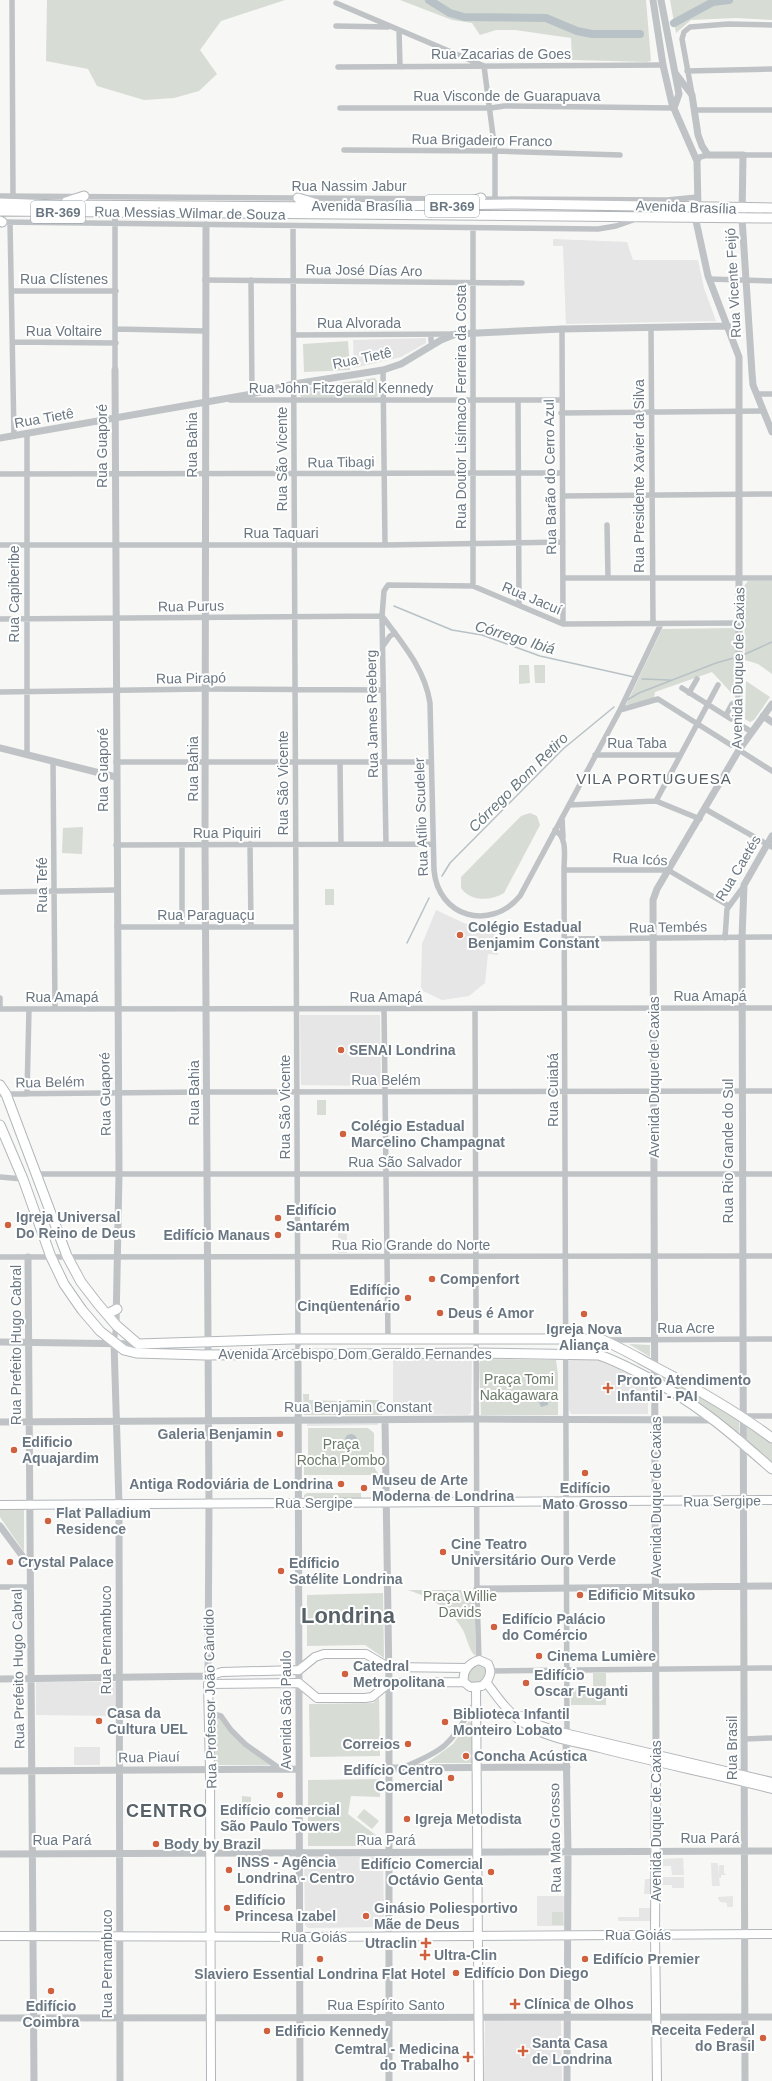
<svg xmlns="http://www.w3.org/2000/svg" width="772" height="2081" font-family="Arial,sans-serif">
<rect width="100%" height="100%" fill="#f7f7f5"/>
<!-- built -->
<path fill="#e5e6e5" d="M553,239l74,3 6,18h65l6,28 12,33 -150,3 -3,-78h-10z
M426,338v5l-25,14 -47,11 -1,-28z
M436,910l30,14 12,2 15,-1 5,30 -10,-1 -3,29 -16,13 -27,4 -19,-9 -2,-4 1,-43z
M300,1015h80l1,71 -80,-1z
M338,1233l9,1v19h-9z
M393,1359h79l-1,54 -3,2 -75,-1z
M572,1359h21l12,2 43,25v28h-77l-2,-4v-49z
M307,1418h71v7l-71,1z
M36,1682h80v34l-80,-1z
M74,1747h26v18h-26z
M307,1856h76l1,71 -76,1 -3,-3 -1,-66z
M683,1858l1,17h-12l-1,-9h-8v-7z
M711,1863h7v12l1,-10h5v8l2,2h-5v3h-2l1,8h-8z
M660,1877h24v11h-12v-3h-12z
M645,1879h6l1,15h-8z
M537,1896h28v30h-28z
M733,1896v11h-6v-4l-7,-1 -2,-4v-1z
M639,1908h13v13h-34v-4h21z
M485,2021h76l1,60h-78z"/>
<!-- green -->
<path fill="#d7dcd5" d="M47,0h238l-64,21 -21,29 17,24 -18,17 -25,7 -30,2 -47,-14 -9,-17 -42,-8z
M400,0h246l5,61 -4,1 -75,-2 -1,-22 -56,-8h-19l-16,5 -8,-12 -20,-3z
M670,0h102v20l-36,-2 -45,2 -15,13z
M348,341l2,29 -46,2 -1,-28z
M375,378l3,5v13l-2,1h-75l-2,-5 5,-4z
M748,581h24v93l-14,-10 -13,-4 -1,-74z
M737,628v71l-25,-27 -57,20 -1,6 -28,7 36,-76z
M519,665h10l1,18 -11,1z
M534,665h11v18h-10z
M746,681l24,16 -16,23 -4,2 -5,-3z
M530,813l7,3 3,9 -36,68c-13,8 -33,9 -43,-5v-11l60,-61z
M83,827l-1,27 -20,-1 1,-25z
M325,889h9v16h-9z
M317,1100h9v15h-9z
M629,1344l21,1v12z
M483,1359l73,1 2,14v41h-77l-2,-51 1,-4z
M665,1375l74,44v15h-2l-77,-54 2,-4z
M303,1394h6v6l31,1 1,14h-37z
M347,1400h35v15h-37v-13z
M746,1422l26,17v28l-25,-23z
M308,1428h60l6,5v34l5,8h-75v-11l4,-3z
M307,1493h54v6l-57,-1v-3z
M0,1508h24v44l-24,-35z
M408,1590h66l2,66c-6,-3 -9,-17 -12,-24 -11,-22 -34,-35 -56,-42z
M383,1593l1,65 -19,-13 -58,1v-51z
M483,1663l5,8 -5,10 -8,4 -8,-3 -1,-7 7,-10z
M593,1673h13v32h-35v-17h22z
M379,1698l1,58 -70,1 -1,-53 64,-1z
M212,1717h7l53,48h-60z
M469,1721l3,2v40h-45l26,-19z
M380,1779v18l-29,-1 -3,18 33,25v7h-73v-66z
M242,1796l9,1v18h-9z
M364,1809l15,12 -7,8 -15,-12z
M552,1912h11v13h-11z"/>
<!-- water -->
<path fill="#b8c2c6" d="M540,1394l8,3v8l-7,2 -3,-7 -4,-2z
M345 1440a6 6 0 1 1 12 0a6 6 0 1 1-12 0Z"/>
<g fill="none" stroke-linecap="round" stroke-linejoin="round">
<!-- stream -->
<path stroke="#b8c2c6" stroke-width="1.5" d="M394,606l58,24 30,5 58,21 94,21
M741,656l31,-14
M642,679l28,1
M627,700l12,-7 77,-30 21,-6
M442,876l8,-13 113,-114 51,-42
M407,943l22,-45"/>
<!-- river -->
<path stroke="#b8c2c6" stroke-width="8" d="M429,0l21,13 14,4 82,1 31,13 15,3h48
M674,23l39,-21 16,-2"/>
<!-- secondary casing -->
<g stroke="#b2b6ba" stroke-width="10">
<path id="secondary" d="M0,1505l772,-5
M479,1660l9,4c5,9 1,16 -6,22l-12,1 -6,-5c-2,-11 5,-19 15,-22z
M208,1676l14,-4 77,-2 16,-13 9,-3h42l22,13 79,1
M486,1682c12,16 22,31 39,42 22,14 50,18 75,24 57,15 115,26 172,41
M476,1688l3,393
M522,1716l17,9 17,6 216,51
M656,1755l-1,180 2,146
M0,1936l299,1 473,-3
M211,2081l-1,-311 -2,-86 91,-1 18,15h48l7,-1 17,-14 75,-1"/>
</g>
<!-- primary casing -->
<g stroke="#b3b7ba" stroke-width="11">
<path id="primary" d="M0,1085l6,9 61,162 14,26 17,22 18,21 22,19 154,-5h308c20,8 38,19 57,29 40,21 79,43 115,70
M0,1125l23,54 28,78 13,27 18,26 18,21 24,19 12,3 68,2 272,-2 123,2c15,5 28,12 42,19 52,26 88,57 131,95
M107,1314l10,-5"/>
</g>
<!-- trunk casing -->
<g stroke="#b3b6b9" stroke-width="11">
<path id="trunk" d="M298,198l16,5
M66,202l18,-6
M0,203l60,2 269,2 186,-3 257,4
M465,204l16,-6
M0,211l772,7
M0,221l2,1"/>
</g>
<!-- minor -->
<path stroke="#bfc3c6" stroke-width="5.5" d="M12,0l1,196
M336,3l148,63 11,85v47
M336,26l52,1
M399,30l1,37
M338,67l325,-2
M687,71l85,-2
M692,94l-10,-55 2,-7 6,-5 38,-3 44,1
M340,108h151l13,-2 170,2
M694,110h78
M344,150l151,1 125,4
M743,155h29
M697,161l3,-4 8,-2
M0,196l299,2
M308,198l359,2 31,-3
M0,222l598,7 18,-3 20,-7
M10,222l4,214
M293,226l5,1128
M709,279l63,2
M205,280l317,3
M251,280l1,114
M12,291h104
M116,329l88,2
M562,329l1,295
M651,329l2,295
M294,335l158,-1
M431,341v-6
M13,342l103,1
M115,370v-160
M383,370l2,175
M757,394h15
M230,400h331
M518,401l1,203
M561,413l202,-2
M0,474l562,-1
M563,496l209,-2
M607,525l1,53
M0,545h385l178,-3
M563,578h209
M473,586v-358
M382,616c20,27 43,53 48,87l4,167c4,47 56,62 86,26l100,-186 41,-86
M0,619l382,-3
M383,646l7,-10 5,-3
M682,688l49,31
M0,692l205,-3 178,1
M689,693l8,-14
M620,710l38,-11 73,46
M726,715l6,-11
M740,725l12,7
M739,750l33,21
M27,755v-321
M595,755h84
M53,761l2,248
M116,762h314
M340,762l1,82
M656,801l62,-116
M569,805l87,-4 44,18
M705,809l67,38
M562,818l1,20
M555,830c13,8 9,26 9,40l3,865
M250,844l1,83
M386,844l-4,-228 2,-25 4,-6 85,1 90,38 176,-1
M116,845l317,-1
M182,845v81
M564,870h104l61,36
M0,892l116,-2
M117,927h178
M725,938l2,-29 17,-23
M565,939l207,-2
M0,998v11
M0,1009l772,-1
M384,1009l4,331
M475,1009l2,586 2,65
M0,1094l206,-2 566,-1
M27,1094l2,-85
M37,1174h735
M0,1177l23,2
M0,1257l772,-1
M606,1340l166,-1
M114,1343l2,-18
M742,1416h30
M0,1587h30
M491,1671l281,-3
M209,1713l12,3 10,14 14,14 34,24
M745,1739l27,-1
M404,1767c46,-19 46,-24 71,-64"/>
<!-- tertiary -->
<path stroke="#bfc3c6" stroke-width="7" d="M653,0l10,65 9,39 25,57 1,46 -2,14 12,55 31,81v392
M661,0l18,94 -5,14
M676,74l16,21 6,40 4,11 6,9h35l-1,63 10,155 1,12 19,47
M206,225l-1,619 4,660 -1,176
M115,370l4,804 -3,151
M0,438l252,-44 42,-10 89,-14 18,-6 40,-24 15,-6 106,-5 166,-3
M763,716l9,6
M0,748l116,29
M28,1257l6,824
M0,1342l138,2
M114,1343l5,161 1,577
M298,1354l2,727
M385,1420l4,263v398
M0,1422l477,-3 239,1
M0,1526l29,39
M477,1589l295,-3
M0,1679l208,-3
M566,1740l2,112 -1,229
M656,1755l-3,-855 4,-11 82,-139 33,-46
M389,1768l178,-1
M0,1771l299,-2
M0,1854l772,-3
M0,2018l772,-1
M745,2081l-3,-1143 2,-53 28,-49"/>
<!-- secondary -->
<use href="#secondary" stroke="#fff" stroke-width="8"/>
<!-- primary -->
<use href="#primary" stroke="#fff" stroke-width="9"/>
<!-- trunk -->
<use href="#trunk" stroke="#fff" stroke-width="9"/>
</g>
<!-- markers -->
<g fill="#cf613e" stroke="#fff" stroke-width="1.5">
<circle cx="460" cy="935" r="4"/>
<circle cx="341" cy="1050" r="4"/>
<circle cx="343" cy="1134" r="4"/>
<circle cx="278" cy="1218" r="4"/>
<circle cx="8" cy="1225" r="4"/>
<circle cx="278" cy="1235" r="4"/>
<circle cx="432" cy="1279" r="4"/>
<circle cx="408" cy="1298" r="4"/>
<circle cx="440" cy="1313" r="4"/>
<circle cx="584" cy="1314" r="4"/>
<path d="M606 1382h4v4h4v4h-4v4h-4v-4h-4v-4h4z"/>
<circle cx="280" cy="1434" r="4"/>
<circle cx="14" cy="1450" r="4"/>
<circle cx="585" cy="1473" r="4"/>
<circle cx="341" cy="1484" r="4"/>
<circle cx="364" cy="1488" r="4"/>
<circle cx="48" cy="1521" r="4"/>
<circle cx="443" cy="1552" r="4"/>
<circle cx="10" cy="1562" r="4"/>
<circle cx="281" cy="1571" r="4"/>
<circle cx="580" cy="1595" r="4"/>
<circle cx="494" cy="1627" r="4"/>
<circle cx="539" cy="1656" r="4"/>
<circle cx="345" cy="1674" r="4"/>
<circle cx="526" cy="1683" r="4"/>
<circle cx="99" cy="1721" r="4"/>
<circle cx="445" cy="1722" r="4"/>
<circle cx="408" cy="1744" r="4"/>
<circle cx="466" cy="1756" r="4"/>
<circle cx="451" cy="1778" r="4"/>
<circle cx="280" cy="1795" r="4"/>
<circle cx="407" cy="1819" r="4"/>
<circle cx="156" cy="1844" r="4"/>
<circle cx="229" cy="1870" r="4"/>
<circle cx="491" cy="1872" r="4"/>
<circle cx="227" cy="1908" r="4"/>
<circle cx="366" cy="1916" r="4"/>
<path d="M424 1937h4v4h4v4h-4v4h-4v-4h-4v-4h4z"/>
<path d="M423 1949h4v4h4v4h-4v4h-4v-4h-4v-4h4z"/>
<circle cx="320" cy="1959" r="4"/>
<circle cx="585" cy="1959" r="4"/>
<circle cx="456" cy="1973" r="4"/>
<circle cx="51" cy="1991" r="4"/>
<path d="M513 1998h4v4h4v4h-4v4h-4v-4h-4v-4h4z"/>
<circle cx="267" cy="2031" r="4"/>
<circle cx="763" cy="2038" r="4"/>
<path d="M521 2045h4v4h4v4h-4v4h-4v-4h-4v-4h4z"/>
<path d="M466 2051h4v4h4v4h-4v4h-4v-4h-4v-4h4z"/>
</g>
<g text-anchor="middle" dominant-baseline="central" stroke-width="4" stroke-linejoin="round" paint-order="stroke">
<!-- shield labels -->
<g fill="#fff" stroke="#97a0a8" stroke-width="1">
<rect x="425" y="195" width="54" height="22" rx="3"/>
<rect x="31" y="201" width="54" height="22" rx="3"/>
</g>
<g font-size="13" font-weight="bold" fill="#6a7782">
<text x="452" y="206">BR-369</text>
<text x="58" y="212">BR-369</text>
</g>
<!-- street labels -->
<g font-size="14" fill="#6a7782" stroke="#fff">
<text x="501" y="54">Rua Zacarias de Goes</text>
<text x="507" y="96">Rua Visconde de Guarapuava</text>
<text transform="translate(482 140) rotate(1)">Rua Brigadeiro Franco</text>
<text x="349" y="186">Rua Nassim Jabur</text>
<text x="362" y="206">Avenida Brasília</text>
<text transform="translate(686 207) rotate(2)">Avenida Brasília</text>
<text transform="translate(190 213) rotate(1)">Rua Messias Wilmar de Souza</text>
<text transform="translate(364 270) rotate(1)">Rua José Días Aro</text>
<text x="64" y="279">Rua Clístenes</text>
<text transform="translate(733 283) rotate(-93)">Rua Vicente Feijó</text>
<text x="359" y="323">Rua Alvorada</text>
<text x="64" y="331">Rua Voltaire</text>
<text transform="translate(362 358) rotate(-12)">Rua Tietê</text>
<text x="341" y="388">Rua John Fitzgerald Kennedy</text>
<text transform="translate(461 407) rotate(-90)">Rua Doutor Lisímaco Ferreira da Costa</text>
<text transform="translate(44 418) rotate(-10)">Rua Tietê</text>
<text transform="translate(192 445) rotate(-90)">Rua Bahia</text>
<text transform="translate(102 446) rotate(-90)">Rua Guaporé</text>
<text transform="translate(282 459) rotate(-90)">Rua São Vicente</text>
<text transform="translate(341 462) rotate(-1)">Rua Tibagi</text>
<text transform="translate(639 476) rotate(-90)">Rua Presidente Xavier da Silva</text>
<text transform="translate(550 477) rotate(-91)">Rua Barão do Cerro Azul</text>
<text x="281" y="533">Rua Taquari</text>
<text transform="translate(14 594) rotate(-90)">Rua Capiberibe</text>
<text transform="translate(532 598) rotate(23)">Rua Jacuí</text>
<text transform="translate(191 606) rotate(-1)">Rua Purus</text>
<text transform="translate(738 668) rotate(-89)">Avenida Duque de Caxias</text>
<text transform="translate(191 678) rotate(-1)">Rua Pirapó</text>
<text transform="translate(372 714) rotate(-91)">Rua James Reeberg</text>
<text x="637" y="743">Rua Taba</text>
<text transform="translate(193 769) rotate(-90)">Rua Bahia</text>
<text transform="translate(103 770) rotate(-90)">Rua Guaporé</text>
<text transform="translate(283 783) rotate(-90)">Rua São Vicente</text>
<text transform="translate(421 817) rotate(-92)">Rua Atílio Scudeler</text>
<text x="227" y="833">Rua Piquiri</text>
<text transform="translate(640 859) rotate(3)">Rua Icós</text>
<text transform="translate(738 868) rotate(-59)">Rua Caetés</text>
<text transform="translate(42 885) rotate(-90)">Rua Tefé</text>
<text x="206" y="915">Rua Paraguaçu</text>
<text transform="translate(668 927) rotate(-1)">Rua Tembés</text>
<text x="710" y="996">Rua Amapá</text>
<text x="62" y="997">Rua Amapá</text>
<text x="386" y="997">Rua Amapá</text>
<text transform="translate(654 1077) rotate(-90)">Avenida Duque de Caxias</text>
<text x="386" y="1080">Rua Belém</text>
<text transform="translate(50 1082) rotate(-1)">Rua Belém</text>
<text transform="translate(553 1090) rotate(-90)">Rua Cuiabá</text>
<text transform="translate(194 1093) rotate(-90)">Rua Bahia</text>
<text transform="translate(105 1094) rotate(-91)">Rua Guaporé</text>
<text transform="translate(285 1107) rotate(-90)">Rua São Vicente</text>
<text transform="translate(728 1151) rotate(-90)">Rua Rio Grande do Sul</text>
<text x="405" y="1162">Rua São Salvador</text>
<text x="411" y="1245">Rua Rio Grande do Norte</text>
<text x="686" y="1328">Rua Acre</text>
<text transform="translate(16 1345) rotate(-90)">Rua Prefeito Hugo Cabral</text>
<text x="355" y="1354">Avenida Arcebispo Dom Geraldo Fernandes</text>
<text x="358" y="1407">Rua Benjamin Constant</text>
<text transform="translate(656 1497) rotate(-90)">Avenida Duque de Caxias</text>
<text transform="translate(722 1501) rotate(-1)">Rua Sergipe</text>
<text x="314" y="1503">Rua Sergipe</text>
<text transform="translate(106 1640) rotate(-90)">Rua Pernambuco</text>
<text transform="translate(18 1669) rotate(-91)">Rua Prefeito Hugo Cabral</text>
<text transform="translate(210 1699) rotate(-91)">Rua Professor João Cândido</text>
<text transform="translate(286 1710) rotate(-90)">Avenida São Paulo</text>
<text transform="translate(732 1748) rotate(-90)">Rua Brasil</text>
<text transform="translate(149 1757) rotate(-1)">Rua Piauí</text>
<text transform="translate(656 1821) rotate(-90)">Avenida Duque de Caxias</text>
<text transform="translate(555 1838) rotate(-91)">Rua Mato Grosso</text>
<text x="710" y="1838">Rua Pará</text>
<text x="62" y="1840">Rua Pará</text>
<text x="386" y="1840">Rua Pará</text>
<text x="638" y="1935">Rua Goiás</text>
<text x="314" y="1937">Rua Goiás</text>
<text transform="translate(107 1964) rotate(-90)">Rua Pernambuco</text>
<text x="386" y="2005">Rua Espírito Santo</text>
</g>
<!-- poi labels -->
<g font-size="14" font-weight="bold" fill="#6a7782" stroke="#fff" text-anchor="start">
<text x="468" y="927">Colégio Estadual<tspan x="468" dy="16">Benjamim Constant</tspan></text>
<text x="349" y="1050">SENAI Londrina</text>
<text x="351" y="1126">Colégio Estadual<tspan x="351" dy="16">Marcelino Champagnat</tspan></text>
<text x="286" y="1210">Edifício<tspan x="286" dy="16">Santarém</tspan></text>
<text x="16" y="1217">Igreja Universal<tspan x="16" dy="16">Do Reino de Deus</tspan></text>
<text x="270" y="1235" text-anchor="end">Edifício Manaus</text>
<text x="440" y="1279">Compenfort</text>
<text x="400" y="1290" text-anchor="end">Edifício<tspan x="400" dy="16">Cinqüentenário</tspan></text>
<text x="448" y="1313">Deus é Amor</text>
<text x="584" y="1329" text-anchor="middle">Igreja Nova<tspan x="584" dy="16">Aliança</tspan></text>
<text x="617" y="1380">Pronto Atendimento<tspan x="617" dy="16">Infantil - PAI</tspan></text>
<text x="272" y="1434" text-anchor="end">Galeria Benjamin</text>
<text x="22" y="1442">Edificio<tspan x="22" dy="16">Aquajardim</tspan></text>
<text x="372" y="1480">Museu de Arte<tspan x="372" dy="16">Moderna de Londrina</tspan></text>
<text x="333" y="1484" text-anchor="end">Antiga Rodoviária de Londrina</text>
<text x="585" y="1488" text-anchor="middle">Edifício<tspan x="585" dy="16">Mato Grosso</tspan></text>
<text x="56" y="1513">Flat Palladium<tspan x="56" dy="16">Residence</tspan></text>
<text x="451" y="1544">Cine Teatro<tspan x="451" dy="16">Universitário Ouro Verde</tspan></text>
<text x="18" y="1562">Crystal Palace</text>
<text x="289" y="1563">Edíficio<tspan x="289" dy="16">Satélite Londrina</tspan></text>
<text x="588" y="1595">Edificio Mitsuko</text>
<text x="502" y="1619">Edifício Palácio<tspan x="502" dy="16">do Comércio</tspan></text>
<text x="547" y="1656">Cinema Lumière</text>
<text x="353" y="1666">Catedral<tspan x="353" dy="16">Metropolitana</tspan></text>
<text x="534" y="1675">Edifício<tspan x="534" dy="16">Oscar Fuganti</tspan></text>
<text x="107" y="1713">Casa da<tspan x="107" dy="16">Cultura UEL</tspan></text>
<text x="453" y="1714">Biblioteca Infantil<tspan x="453" dy="16">Monteiro Lobato</tspan></text>
<text x="400" y="1744" text-anchor="end">Correios</text>
<text x="474" y="1756">Concha Acústica</text>
<text x="443" y="1770" text-anchor="end">Edifício Centro<tspan x="443" dy="16">Comercial</tspan></text>
<text x="280" y="1810" text-anchor="middle">Edifício comercial<tspan x="280" dy="16">São Paulo Towers</tspan></text>
<text x="415" y="1819">Igreja Metodista</text>
<text x="164" y="1844">Body by Brazil</text>
<text x="237" y="1862">INSS - Agência<tspan x="237" dy="16">Londrina - Centro</tspan></text>
<text x="483" y="1864" text-anchor="end">Edifício Comercial<tspan x="483" dy="16">Octávio Genta</tspan></text>
<text x="235" y="1900">Edifício<tspan x="235" dy="16">Princesa Izabel</tspan></text>
<text x="374" y="1908">Ginásio Poliesportivo<tspan x="374" dy="16">Mãe de Deus</tspan></text>
<text x="417" y="1943" text-anchor="end">Utraclin</text>
<text x="434" y="1955">Ultra-Clin</text>
<text x="593" y="1959">Edifício Premier</text>
<text x="464" y="1973">Edifício Don Diego</text>
<text x="320" y="1974" text-anchor="middle">Slaviero Essential Londrina Flat Hotel</text>
<text x="524" y="2004">Clínica de Olhos</text>
<text x="51" y="2006" text-anchor="middle">Edifício<tspan x="51" dy="16">Coimbra</tspan></text>
<text x="755" y="2030" text-anchor="end">Receita Federal<tspan x="755" dy="16">do Brasil</tspan></text>
<text x="275" y="2031">Edificio Kennedy</text>
<text x="532" y="2043">Santa Casa<tspan x="532" dy="16">de Londrina</tspan></text>
<text x="459" y="2049" text-anchor="end">Cemtral - Medicina<tspan x="459" dy="16">do Trabalho</tspan></text>
</g>
<!-- park labels -->
<g font-size="14" fill="#6c7a68" stroke="#fff">
<text x="519" y="1379">Praça Tomi<tspan x="519" dy="16">Nakagawara</tspan></text>
<text x="341" y="1444">Praça<tspan x="341" dy="16">Rocha Pombo</tspan></text>
<text x="460" y="1596">Praça Willie<tspan x="460" dy="16">Davids</tspan></text>
</g>
<!-- water labels -->
<g font-size="15" font-style="italic" fill="#66777e" stroke="#fff">
<text transform="translate(515 637) rotate(17)">Córrego Ibiá</text>
<text transform="translate(518 782) rotate(-45)">Córrego Bom Retiro</text>
</g>
<!-- neighbourhood labels -->
<g font-size="15" letter-spacing="1" fill="#576168" stroke="#fff">
<text x="654" y="778">VILA PORTUGUESA</text>
</g>
<!-- district labels -->
<g font-size="18" font-weight="bold" letter-spacing="1" fill="#576168" stroke="#fff">
<text x="167" y="1811">CENTRO</text>
</g>
<!-- town labels -->
<g font-size="22" font-weight="bold" fill="#576168" stroke="#fff">
<text x="348" y="1615">Londrina</text>
</g>
</g>
</svg>
